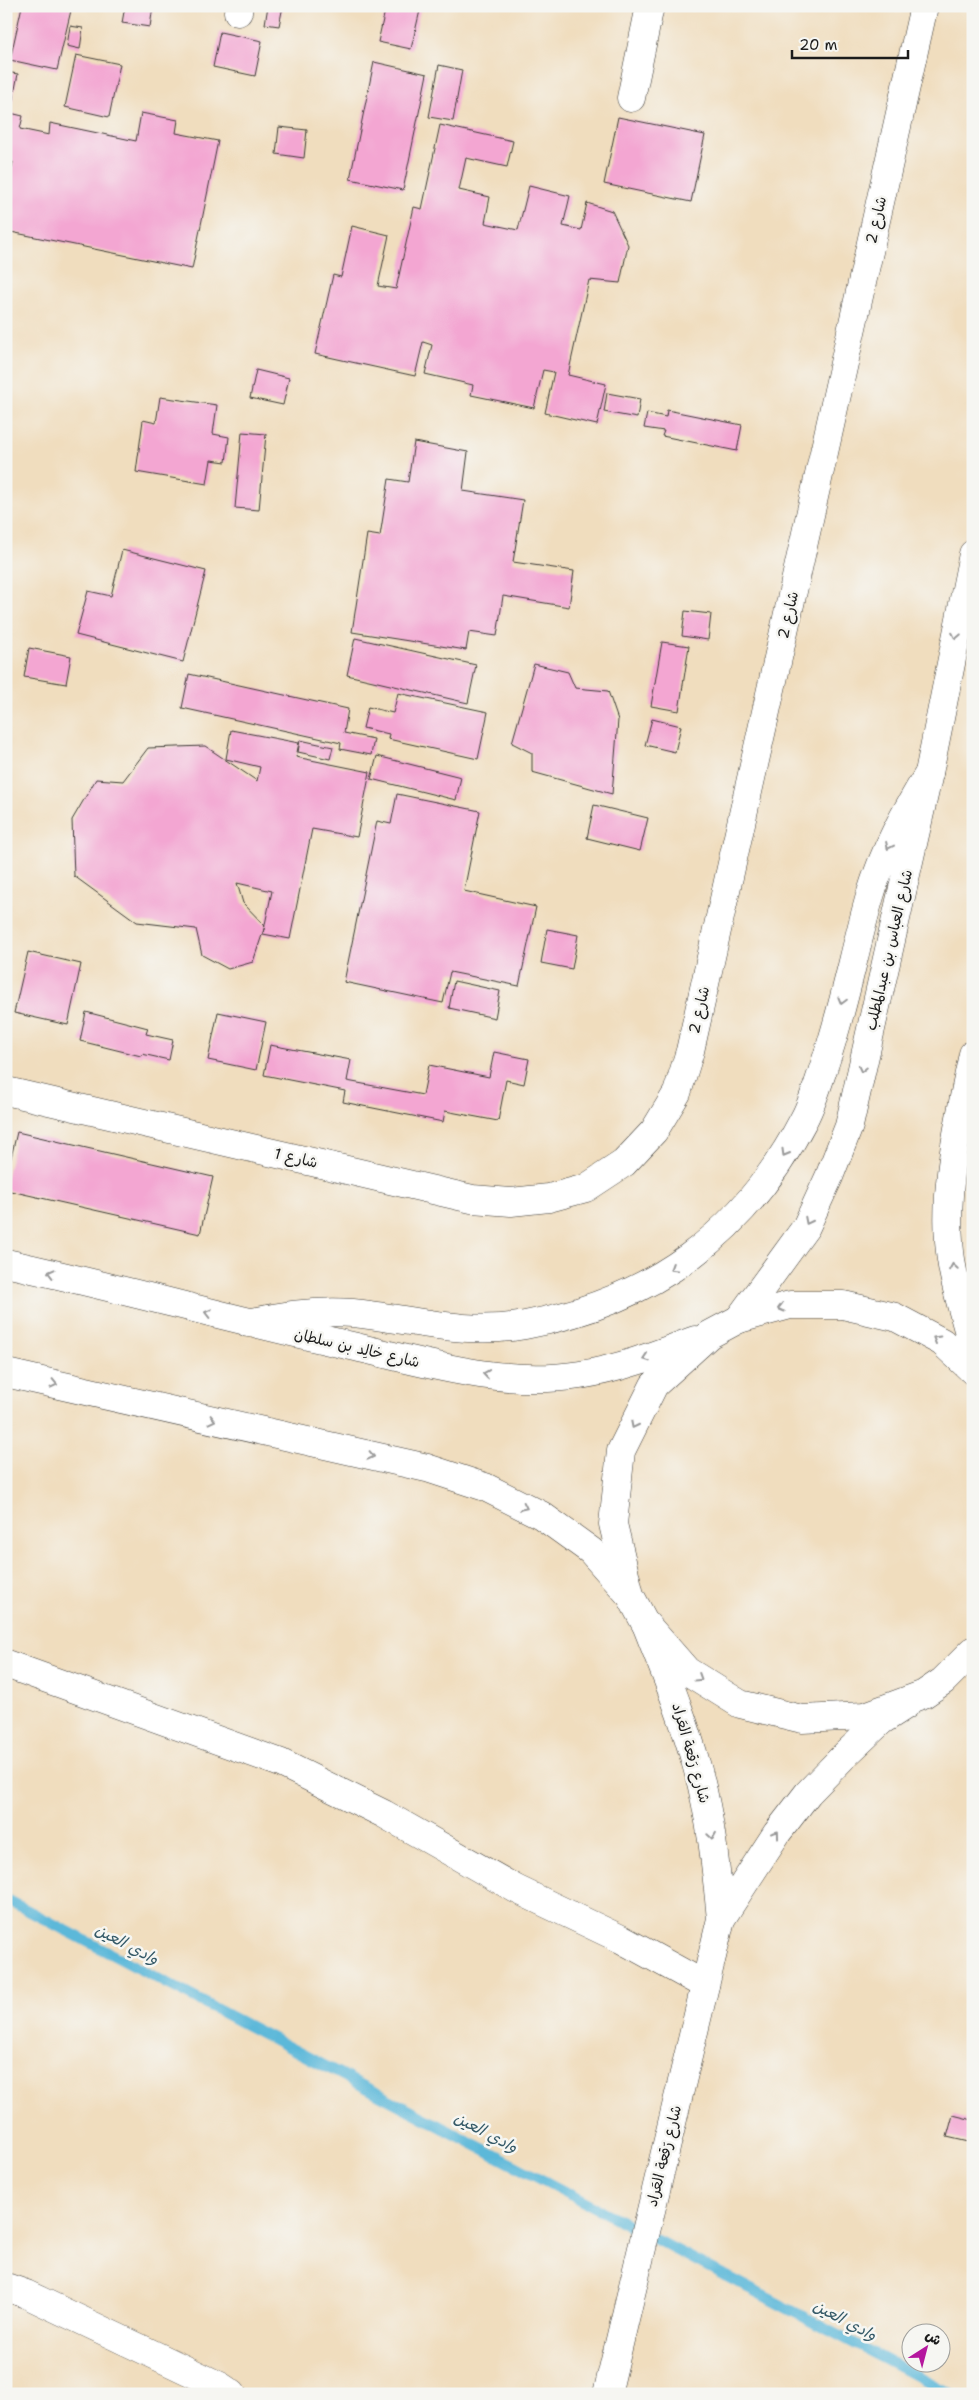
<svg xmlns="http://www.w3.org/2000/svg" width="979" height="2400" font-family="'Shantell Sans','Playpen Sans Arabic',sans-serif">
<rect width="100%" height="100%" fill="#f6f6f2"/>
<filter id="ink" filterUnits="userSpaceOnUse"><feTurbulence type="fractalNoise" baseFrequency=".02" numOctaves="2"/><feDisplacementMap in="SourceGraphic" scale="10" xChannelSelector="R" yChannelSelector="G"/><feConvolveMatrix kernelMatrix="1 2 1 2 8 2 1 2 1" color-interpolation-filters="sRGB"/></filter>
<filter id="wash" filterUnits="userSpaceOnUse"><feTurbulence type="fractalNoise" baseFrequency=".0096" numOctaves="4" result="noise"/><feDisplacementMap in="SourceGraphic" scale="20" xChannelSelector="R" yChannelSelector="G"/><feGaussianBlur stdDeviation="1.12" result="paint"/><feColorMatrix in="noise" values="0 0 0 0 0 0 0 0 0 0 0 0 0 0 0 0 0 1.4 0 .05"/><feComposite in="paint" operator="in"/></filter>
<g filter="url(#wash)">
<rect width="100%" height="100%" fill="#f0ddbe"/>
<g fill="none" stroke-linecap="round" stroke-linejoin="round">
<!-- stream -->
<path stroke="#5bb8d9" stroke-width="11" d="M6,1899l945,495"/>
</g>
<g id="blocks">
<!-- building -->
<path fill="#f3a6d2" d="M22,6h50l-15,64 -47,-10z
M125,6h28l-3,21 -28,-4z
M268,6h15l-4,20 -14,-2z
M386,6h35l-10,43 -33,-7z
M70,26l13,2 -3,21 -13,-3z
M220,32l42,9 -7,35 -42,-9z
M76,55l44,9 -11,53 -44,-10z
M374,62l53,12 -24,116 -53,-11z
M439,65l23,5 -9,51 -24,-4z
M6,72l12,2 -6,30 -6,-1z
M6,112l17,4 -3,13 29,6 1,-12 86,18 5,-28 37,7 -2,13 42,8 -26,128 -186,-38v-34l7,-35 -7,-1z
M618,117l87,18 -14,67 -87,-18z
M440,125l73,16 -6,26 -41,-9 -7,32 31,7 -5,26 33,7 11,-44 41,10 -7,30 18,4 6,-27 25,8 16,34 -8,38 -31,-3 -21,95 38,9 -9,41 -52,-12 9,-41 -11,-2 -9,38 -63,-13 2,-10 -48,-11 7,-29 -9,-3 -8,34 -100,-22 18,-79 8,2 11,-51 37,9 -11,51 18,3 18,-82 8,2z
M279,127l28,3 -3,28 -28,-4z
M256,370l33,8 -6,27 -33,-7z
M607,393l33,6 -3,19 -33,-6z
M160,397l57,8 -4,29 16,3 -3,25 -15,-2 -4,24 -71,-12 7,-52 13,3z
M667,410l75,15 -5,26 -75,-15 2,-5 -20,-3 3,-15 19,4z
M242,432l24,2 -7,76 -24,-2z
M414,442l54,10 -5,39 60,9 -10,62 61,9 -5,36 -66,-11 -6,40 -28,-4 -3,18 -114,-18 15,-98 13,2 9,-57 19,3z
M122,550l84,21 -23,91 -107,-27 12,-44 23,5z
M685,611l26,3 -3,26 -26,-4z
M355,638l121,27 -8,38 -121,-28z
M662,642l27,4 -10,65 -28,-5z
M29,648l42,8 -5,28 -42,-7z
M534,664l34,8 7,16 33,3 10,29 -6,74 -80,-22v-19l-20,-10z
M189,674l159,35 -4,24 30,6 -3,16 -31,-6 1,-6 -159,-35z
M398,693l90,19 -10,47 -90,-20 1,-5 -26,-6 5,-21 25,6z
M652,719l29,7 -6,26 -30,-7z
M231,730l68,13 -3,14 74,15 -13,65 -45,-8 -22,110 -27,-5 9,-43 -35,-8 6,20 22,23 -12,36 -25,7 -26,-14 -6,-26 -59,-7 -63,-46 -2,-56 24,-41 27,2 25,-33 57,-2 52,35 3,-14 -34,-8z
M300,740l33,7 -3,12 -32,-7z
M377,756l84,21 -5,23 -85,-21z
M397,794l83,17 -16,80 72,16 -17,79 -69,-14 -7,31 -99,-21 33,-161 14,3z
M594,805l54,13 -8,33 -53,-13z
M547,929l31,6 -6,34 -31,-6z
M28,952l53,12 -13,61 -54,-12z
M454,981l46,10 -5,27 -46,-10z
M86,1012l62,16 -2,6 27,6 -4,20 -27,-6 -1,2 -61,-15z
M218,1012l48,10 -10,48 -48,-10z
M270,1045l81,15 -4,21 76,14 6,-30 60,12 5,-25 35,7 -5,25 -18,-4 -8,41 -53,-10 -2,11 -100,-20 2,-11 -81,-16z
M17,1132l196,45 -13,57 -194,-44v-11z
M953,2115l20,5v23l-26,-6z"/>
</g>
</g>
<g filter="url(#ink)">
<use href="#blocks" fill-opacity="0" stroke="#3c3934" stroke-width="1"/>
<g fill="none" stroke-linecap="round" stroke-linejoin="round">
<!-- pedestrian casing -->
<g stroke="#3c3934" stroke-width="29">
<path id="pedestrian" d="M6,1664l275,99 103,51 132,75 105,50 84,46
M6,2287l20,7 194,92 12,8"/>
</g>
<!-- minor casing -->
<g stroke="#3c3934" stroke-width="29">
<path id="minor" d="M238,12l1,-6
M631,98l19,-92
M6,1091l466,108 39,3 38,-4 37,-10 38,-25 30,-32 23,-38 13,-42 234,-1045
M647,1627c18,46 37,92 50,140 14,50 19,101 24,152
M607,2394l114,-475 56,-86 31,-40 36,-37 37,-35 25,-16"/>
</g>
<!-- tertiary casing -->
<g stroke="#3c3934" stroke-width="29">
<path id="tertiary" d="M973,1054c-14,69 -33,142 -21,212 5,28 14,55 21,82
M739,1319l67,-92 23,-50 20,-51 80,-353 44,-219"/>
</g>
<!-- primary casing -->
<g stroke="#3c3934" stroke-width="29">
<path id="primary" d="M6,1263c117,26 233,58 350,84 72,17 149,40 224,28 39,-6 78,-21 115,-35
M248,1323c35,-8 69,-13 105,-10 58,6 113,23 172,12 127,-24 219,-90 279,-206 9,-17 15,-38 21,-56 19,-55 29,-112 45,-167 13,-44 35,-84 59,-123
M973,1371l-31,-29 -47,-25 -52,-12h-53l-51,14 -30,16 -55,50 -33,66 -8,73 17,71 15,28 42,48 53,33 62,15 63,-3 59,-22 19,-13 30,-30
M6,1373l421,95 58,19 56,28 50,36 36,41"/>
</g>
<!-- pedestrian -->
<use href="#pedestrian" stroke="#fff" stroke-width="28"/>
<!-- minor -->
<use href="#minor" stroke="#fff" stroke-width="28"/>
<!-- tertiary -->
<use href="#tertiary" stroke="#fff" stroke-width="28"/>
<!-- primary -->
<use href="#primary" stroke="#fff" stroke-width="28"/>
</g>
<!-- one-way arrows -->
<defs><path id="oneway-chevron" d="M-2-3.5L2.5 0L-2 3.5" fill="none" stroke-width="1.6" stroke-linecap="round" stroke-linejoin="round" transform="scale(1.25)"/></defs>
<g stroke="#999">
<use href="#oneway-chevron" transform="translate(956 636) rotate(101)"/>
<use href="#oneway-chevron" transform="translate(889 846) rotate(115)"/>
<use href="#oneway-chevron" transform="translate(842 1001) rotate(105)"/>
<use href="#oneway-chevron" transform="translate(862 1069) rotate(103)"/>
<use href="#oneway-chevron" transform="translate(785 1153) rotate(120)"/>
<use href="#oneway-chevron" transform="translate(808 1221) rotate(117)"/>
<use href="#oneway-chevron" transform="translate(953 1267) rotate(-99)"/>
<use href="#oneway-chevron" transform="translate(673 1268) rotate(148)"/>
<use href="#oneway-chevron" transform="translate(51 1273) rotate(-166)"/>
<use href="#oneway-chevron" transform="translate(781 1308) rotate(165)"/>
<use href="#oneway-chevron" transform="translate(208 1313) rotate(-166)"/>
<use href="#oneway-chevron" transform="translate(936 1339) rotate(-150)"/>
<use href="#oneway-chevron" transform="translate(646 1358) rotate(162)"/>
<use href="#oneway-chevron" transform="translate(486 1374) rotate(-171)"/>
<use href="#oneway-chevron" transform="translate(54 1384) rotate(13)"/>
<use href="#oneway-chevron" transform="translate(212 1420) rotate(13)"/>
<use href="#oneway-chevron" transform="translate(634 1425) rotate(117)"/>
<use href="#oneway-chevron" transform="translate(371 1456) rotate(13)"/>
<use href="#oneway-chevron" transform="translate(524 1507) rotate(26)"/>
<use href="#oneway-chevron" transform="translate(699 1678) rotate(32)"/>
<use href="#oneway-chevron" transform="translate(776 1834) rotate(-54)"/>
<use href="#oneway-chevron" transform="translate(712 1836) rotate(81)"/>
</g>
</g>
<g text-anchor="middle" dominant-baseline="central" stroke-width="5" stroke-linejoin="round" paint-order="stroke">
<!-- street labels -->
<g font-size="15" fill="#1c1c1c" stroke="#f6f6f2">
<text transform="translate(876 220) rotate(-77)">شارع 2</text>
<text transform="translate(788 615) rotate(-77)">شارع 2</text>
<text transform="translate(889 950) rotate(-77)">شارع العباس بن عبدالمطلب</text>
<text transform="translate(699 1010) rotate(-77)">شارع 2</text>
<text transform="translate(296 1158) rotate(13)">شارع 1</text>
<text transform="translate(357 1348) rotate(13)">شارع خالِد بن سلطان</text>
<text transform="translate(691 1753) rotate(74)">شارع رَقعة العَراد</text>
<text transform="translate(664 2156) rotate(-76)">شارع رَقعة العَراد</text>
</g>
<!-- water labels -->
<g font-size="16" font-style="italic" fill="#355a68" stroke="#f6f6f2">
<text transform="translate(127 1944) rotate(28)">وادي العين</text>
<text transform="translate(486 2132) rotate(28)">وادي العين</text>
<text transform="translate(845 2320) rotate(28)">وادي العين</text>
</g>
</g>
<!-- margin -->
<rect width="979" height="2400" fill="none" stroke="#f6f6f2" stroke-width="25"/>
<!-- north arrow -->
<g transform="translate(926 2348) rotate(36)"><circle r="24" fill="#f6f6f2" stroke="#9f9f9c"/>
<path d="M0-4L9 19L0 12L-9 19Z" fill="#b5179e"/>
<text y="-8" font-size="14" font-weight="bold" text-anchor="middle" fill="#1c1c1c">ش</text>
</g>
<!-- scale -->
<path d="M792 50v8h116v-8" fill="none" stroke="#1c1c1c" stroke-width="2.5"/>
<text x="799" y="50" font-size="15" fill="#1c1c1c" stroke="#f6f6f2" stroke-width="4" paint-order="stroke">20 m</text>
</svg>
